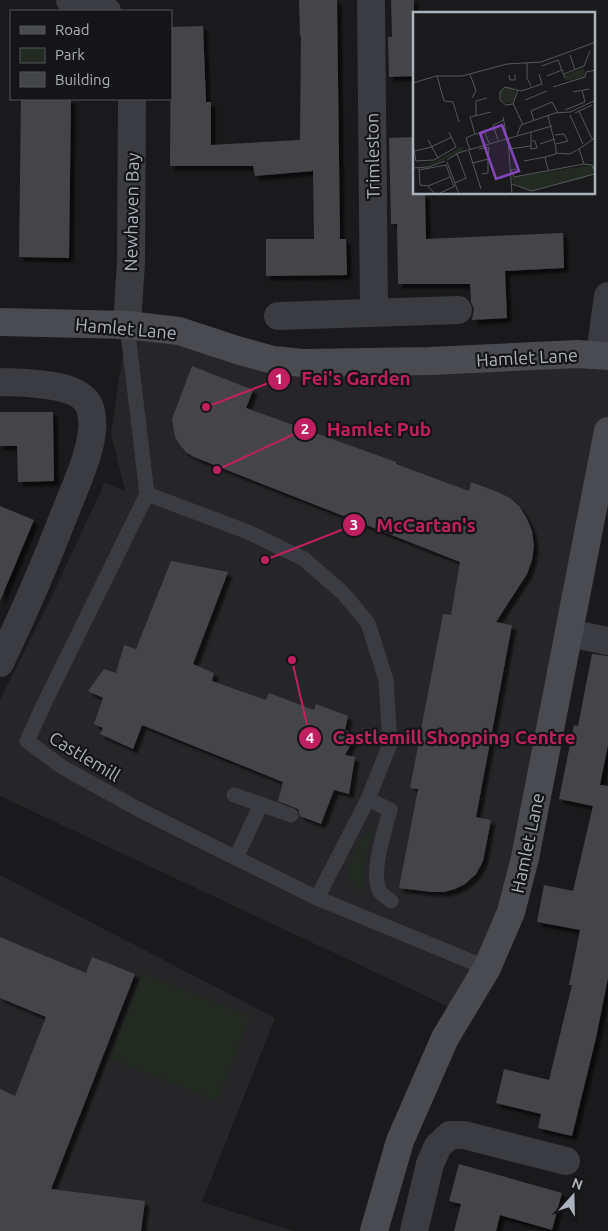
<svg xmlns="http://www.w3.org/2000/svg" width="608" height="1231" font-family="Ubuntu,sans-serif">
<defs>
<filter id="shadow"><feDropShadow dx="4.5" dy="4.5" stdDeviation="1" flood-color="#0009"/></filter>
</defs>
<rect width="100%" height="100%" fill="#1a1a1c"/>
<!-- built -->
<path fill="#262629" d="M127,325l113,26 368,5v75l-83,427 -65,154 -460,-216v-96l51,-102 54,-116 20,9 -14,-58z
M0,875l275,143 -73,184 91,29h-293z"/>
<!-- green -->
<path fill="#222a22" d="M372,830l-9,43 1,22 -16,-18c2,-16 8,-39 24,-47z
M142,973l108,43 -32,85 -108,-42z"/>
<!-- building -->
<path fill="#444549" filter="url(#shadow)" d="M299,0h38l3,239h6l1,36 -81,1v-37h48l-1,-68 -58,5 -2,-10h-83l1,-139 32,-1 3,76h5v43l89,-5 1,-104h-1z
M391,0h23v76l-25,1 -1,-40h4z
M21,99h50l-2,159 -50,-1z
M414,137v57h11l1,45 137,-6 1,35 -59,3 2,47 -35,2 2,-11 -3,-7 -1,-18h-72l-1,-60h-6l-2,-86z
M192,366l61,24 -7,18 150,54v2l73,27 2,-9 27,10 12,6 10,9 7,12 5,12 2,15 -2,14 -5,14 -31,48 16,3 -36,192 15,3 -8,41 -7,13 -11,10 -10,5 -11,3h-12l-33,-4 19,-99 -8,-1 33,-174 8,1 9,-53 -266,-105 -8,-5 -6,-7 -5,-8 -3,-18z
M0,412h53l1,69 -36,1 -1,-36h-17z
M0,506l34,14 -34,81z
M171,561l57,11 -35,92 21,9 -2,8 54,19 3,-7 45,17 2,-6 32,12 -3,14 11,5 -11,20 10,2 -6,37 -15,-4 -13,34 -21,-8 -2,-7 -20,-8 5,-19 -141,-57 -9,24 -33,-15 3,-6 -9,-4 9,-26 -15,-7 16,-22 12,4 8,-28 12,4z
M592,654l16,2v89l-8,40 8,1v192l-12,60 -24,98 -34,-8 3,-14 -45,-11 8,-34 45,11 23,-95h-3l11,-55 -43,-8 7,-37 29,6 20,-85 -34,-7 15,-74 4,1z
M0,937l86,36 6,-16 43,17 -84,215 94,12 -4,30h-141v-142l15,7 31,-79 -46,-19z
M459,1164l103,29 -10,37 -52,-15 -4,16h-42l7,-27 -12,-3z"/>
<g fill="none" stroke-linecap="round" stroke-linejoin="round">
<!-- lane -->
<path stroke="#3b3c41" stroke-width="15" d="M127,325l20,169 -103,210 -17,37 35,26 76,42 92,46 87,43 170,70
M147,494l101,38 56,27 39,34 25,30 18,57 4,64 -22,55 -51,99
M234,795l57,20
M368,799l22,11c-5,19 -21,67 -9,83 3,3 7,6 10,8
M236,858l25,-54"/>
<!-- street -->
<path stroke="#3b3c41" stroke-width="28" d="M70,0l16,2 21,9
M371,0l3,313
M278,316l180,-6
M127,325l4,-62 1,-164
M600,355l8,-59
M0,382c22,1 73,0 87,20 5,7 6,20 5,29 -2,23 -17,57 -26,79 -20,52 -42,103 -66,153
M569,633l39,8
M414,1231l16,-67 8,-18 12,-11h14l102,26"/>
<!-- secondary -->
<path stroke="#494b51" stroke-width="28" d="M0,322l127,3 52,6 61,20 33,9 30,3 127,-2 148,-7 30,2
M374,1231l26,-90 45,-103 42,-70 24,-56 14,-54 83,-427"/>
</g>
<g text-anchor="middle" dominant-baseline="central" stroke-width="4.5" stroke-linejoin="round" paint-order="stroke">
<!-- street labels -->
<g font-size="18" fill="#acb2bc" stroke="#151517">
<text transform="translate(372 156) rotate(-91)">Trimleston</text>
<text transform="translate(131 212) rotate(-89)">Newhaven Bay</text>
<text transform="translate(126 328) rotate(5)">Hamlet Lane</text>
<text transform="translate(527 357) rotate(-3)">Hamlet Lane</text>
<text transform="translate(85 756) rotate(31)">Castlemill</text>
<text transform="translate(527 843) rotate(-78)">Hamlet Lane</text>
</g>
</g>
<!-- overview -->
<g transform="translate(413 12)">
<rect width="182" height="182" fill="#1a1a1c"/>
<path d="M171,56l1,9 -20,4v-6zM87 83a8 8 0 1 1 16 0a8 8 0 1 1-16 0ZM49,134l2,4 -27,13 -24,3 23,-5zM182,149v13l-13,5 -53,12 -16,-8 -1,-6 80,-12z" fill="#222a22"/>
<path fill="none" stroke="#54575c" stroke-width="1" d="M157,43l5,15M114,51v15l4,8M129,54l16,-6 7,18M57,62l6,17 -4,7M151,62l20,-8 6,-15M96,63l1,5h5v-5M24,64l7,25 9,1 6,20M134,64l15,-6M0,71l23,-7h26l45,-12 34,-2 55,-20M140,75l32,-10 1,-5 10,-2M105,78l-5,14 -7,1 -6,-5v-8l5,-5 16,4 21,-7 -3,-10M160,80l16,-3M112,88l22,-9M100,91l10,22M152,98l20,-8 -3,-12M166,99l13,28M162,101l17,-8M63,103v-14l11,-3M157,103l13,29M90,105l4,21M121,109l-3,-10 21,-9 6,11M118,120v17l6,-1 -2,-7h-3M62,122l-5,-17 21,-5M104,123l4,-10 34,-12 15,-1 26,-12M142,123l9,-1 4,7 -12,3M95,126l4,56M15,128l10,18M85,128l-5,-15 11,-5M127,132l15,-5M0,133l3,16 18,-1 22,-13 -7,-15M18,135l21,-10M96,137l22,-3M57,138l-4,-12 9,-4 10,-1 4,10M1,139l18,-4M56,139l12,38M143,141l14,1 9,-5M34,148l11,-7 94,-27M111,149l21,-4M34,150l12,32M60,151l15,-4 1,-12 -10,2M0,156l15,-1 17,-6M6,156l1,17 8,1 7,8M103,157l-5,1 3,7 70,-13M6,158l27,-5 8,22M135,158l-3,-13 11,-3v-6l-8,-32M182,160l-3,-7 -8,-1 -5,-15 17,-12M69,162l6,-1v-13M42,171l11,-5 -9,-24M99,172l20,7 62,-17M15,174l22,-9M25,182l17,-8"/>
<path fill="#8547be" fill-opacity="0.15" stroke="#8547be" stroke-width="2.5" d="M89,113l17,46 -23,8 -16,-46z"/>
<rect width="182" height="182" fill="none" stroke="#acb2bc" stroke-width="2.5"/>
</g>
<!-- callouts -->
<path fill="none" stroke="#c12060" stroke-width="2" d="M206 407L279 379M217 470L305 429M265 560L354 525M292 660L310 738"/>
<g fill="#c12060" stroke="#151517" stroke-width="2">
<circle cx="206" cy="407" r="5"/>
<circle cx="217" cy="470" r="5"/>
<circle cx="265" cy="560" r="5"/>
<circle cx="292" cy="660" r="5"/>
<circle cx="279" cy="379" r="12"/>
<circle cx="305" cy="429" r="12"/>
<circle cx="354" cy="525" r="12"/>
<circle cx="310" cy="738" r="12"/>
</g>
<g font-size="15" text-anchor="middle" font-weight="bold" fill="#fff">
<text x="279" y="384">1</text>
<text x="305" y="434">2</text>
<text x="354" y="530">3</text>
<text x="310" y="743">4</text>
</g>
<g font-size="19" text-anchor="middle" font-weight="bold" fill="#c12060" stroke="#151517" stroke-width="4.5" stroke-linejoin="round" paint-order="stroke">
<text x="356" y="385">Fei's Garden</text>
<text x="379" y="436">Hamlet Pub</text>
<text x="426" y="532">McCartan's</text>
<text x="454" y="744">Castlemill Shopping Centre</text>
</g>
<!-- legend -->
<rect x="10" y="10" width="162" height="90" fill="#151517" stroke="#515459"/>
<rect x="20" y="26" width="25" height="8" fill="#494b51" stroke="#515459"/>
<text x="55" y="35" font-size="15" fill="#acb2bc">Road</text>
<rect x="20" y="48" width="25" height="15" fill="#222a22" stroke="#515459"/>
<text x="55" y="60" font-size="15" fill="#acb2bc">Park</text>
<rect x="20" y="72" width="25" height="15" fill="#444549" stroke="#515459"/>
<text x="55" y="85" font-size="15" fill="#acb2bc">Building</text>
<!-- north arrow -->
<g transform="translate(573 1196) rotate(20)" stroke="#151517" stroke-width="4" paint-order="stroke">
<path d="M0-4L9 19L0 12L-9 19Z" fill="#acb2bc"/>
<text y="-8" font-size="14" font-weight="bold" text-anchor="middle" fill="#acb2bc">N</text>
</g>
</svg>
